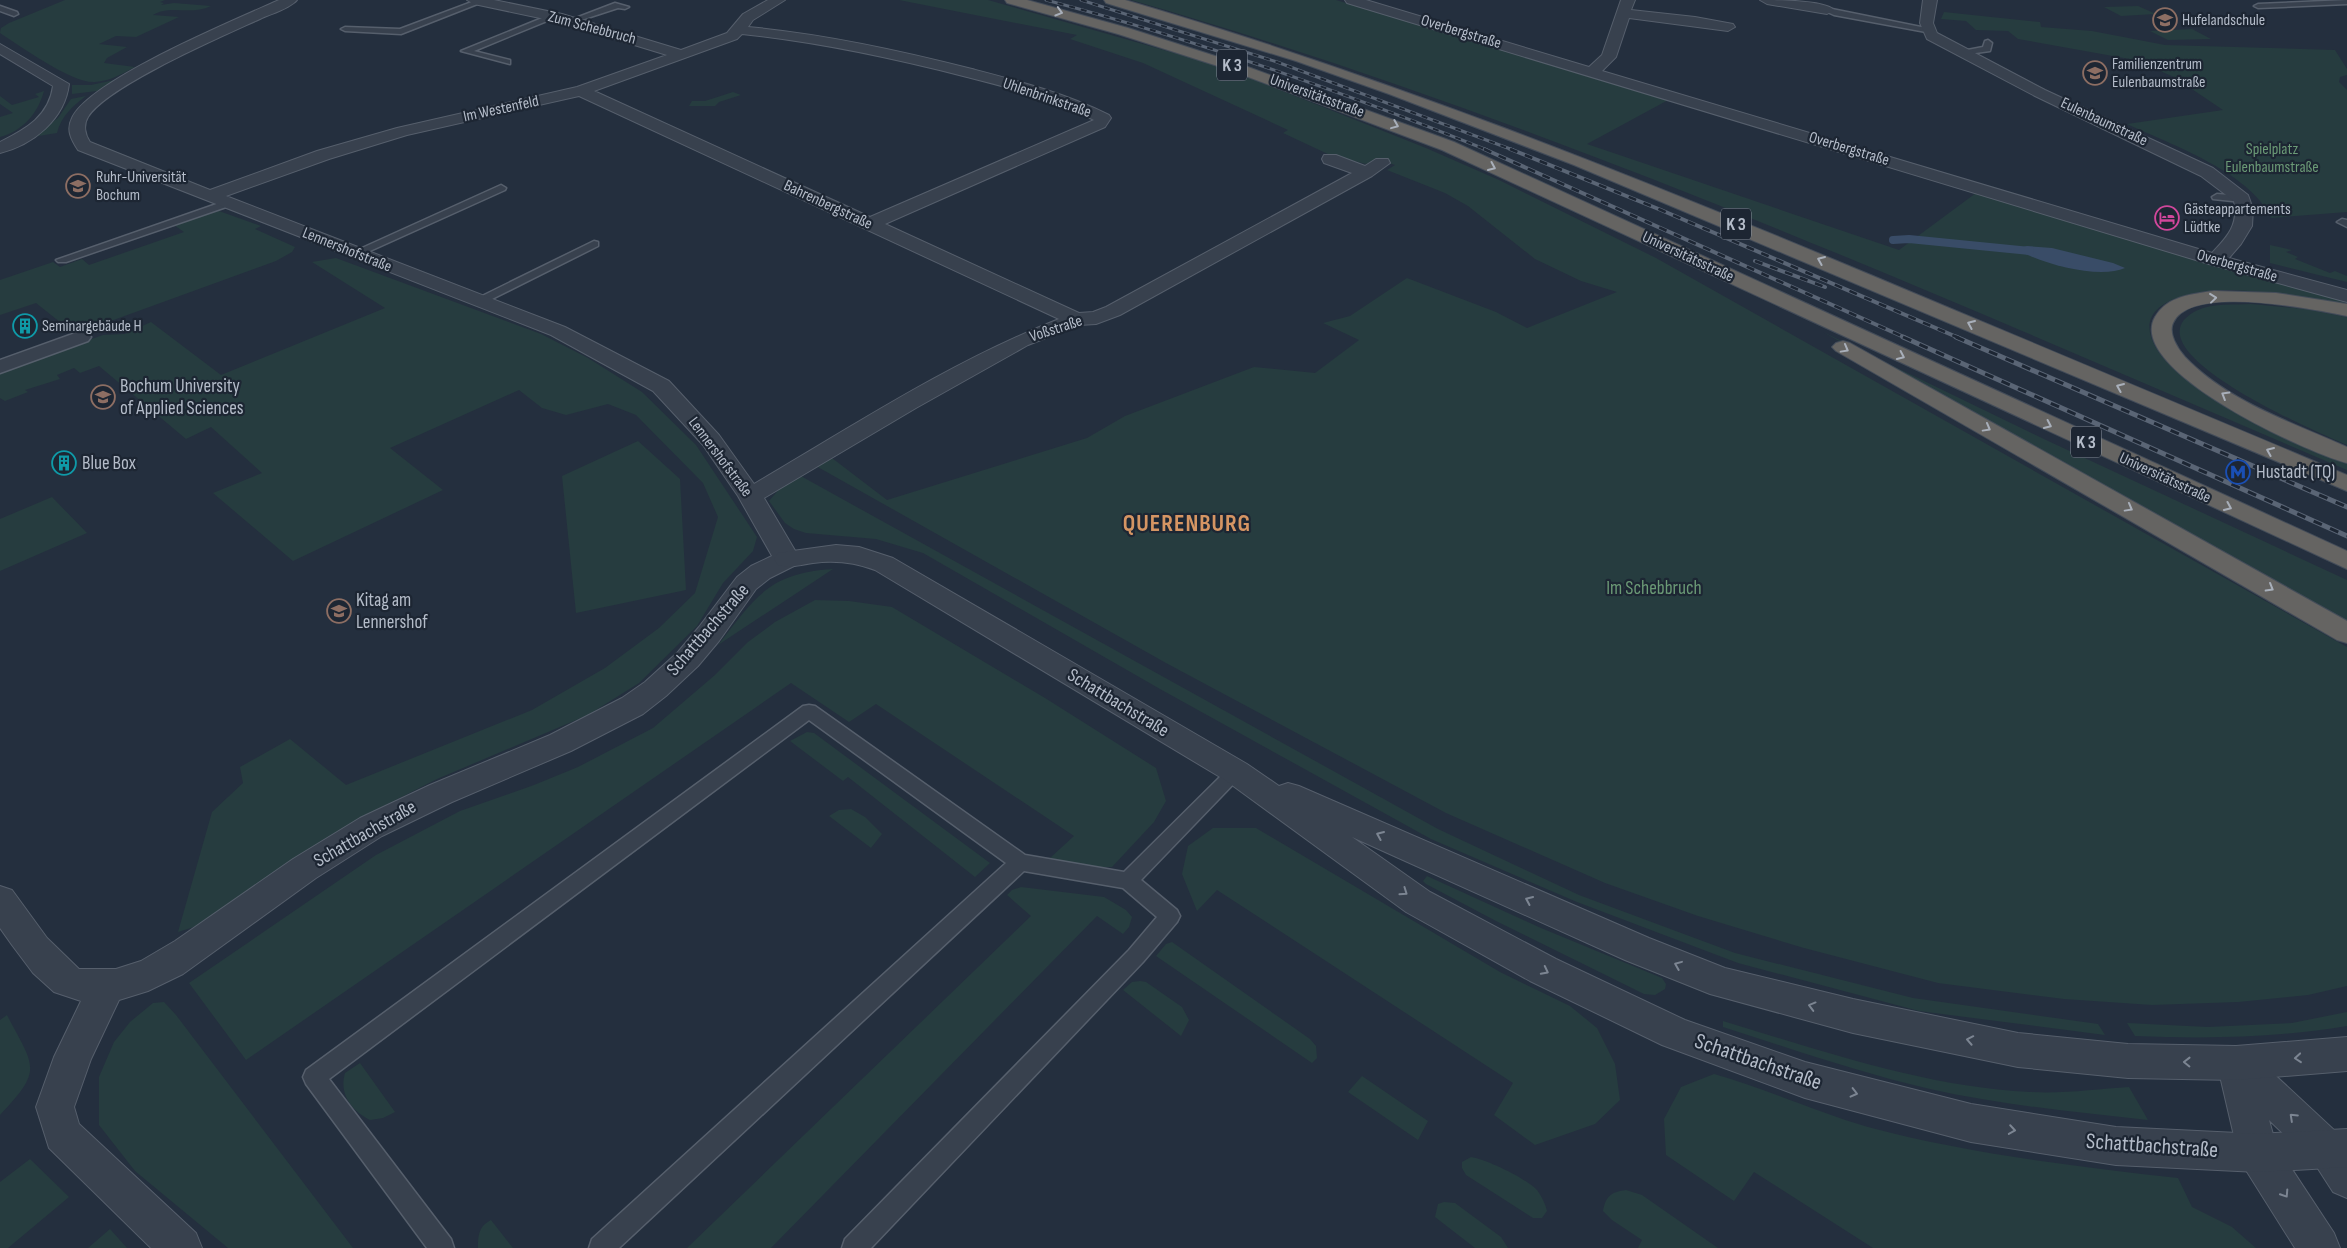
<svg xmlns="http://www.w3.org/2000/svg" width="2347" height="1248" font-family="'Sofia Sans Condensed',sans-serif">
<rect width="100%" height="100%" fill="#242f3e"/>
<!-- green -->
<path fill="#263c3f" d="M65,0h100l-5,2 4,1 -3,2 13,-2 37,3c-21,10 -40,-2 -58,9l26,2 -43,20 -20,-1 -17,8 28,3 -20,11 -3,5 31,4c-13,7 -25,14 -40,15 -22,2 -75,-36 -95,-49l1,-5 8,-5z
M899,0h89l232,66 206,82 73,32 157,78 691,389v339l-39,9 -70,7 -86,3 -88,-6 -126,-16 -134,-35 -106,-32 -93,-33 -159,-70 -280,-150 -350,-197 16,-8 55,42 200,-62 38,-22 129,-49 61,6 44,-33 -36,-17 27,-7 57,-38 89,34 31,16 90,-36 -36,-11 -46,-22 -67,-53 -23,-13 -58,-23 8,-5 -18,-6 -11,5 -36,-9 -47,-22 5,-3 -145,-67 -73,-24 7,-4z
M1131,0h205l334,99 -83,45 312,106 77,-57 124,38 247,71v4c-37,-8 -75,-14 -113,-16 -39,-1 -113,11 -73,65 6,8 15,14 23,21l163,86v8c-399,-170 -798,-350 -1216,-470z
M2138,6l18,8 -35,2 -17,-9z
M1944,12l96,10 1,5 51,4 73,14 170,5 12,19v6l-7,2 -1,5 8,8v122l-76,6c-21,-46 -99,-73 -144,-94l96,-14 -49,-33 -39,-17 -117,-21 -10,-8 -32,-1 -10,-9 -25,-2z
M2192,29l19,10 -43,1 -18,-9z
M119,79l-22,12 -25,3v-9h19z
M44,91c-6,22 -21,40 -44,46v-20l13,-4 -13,-9v-8l12,9 27,-8 -4,-3z
M733,92l8,3 -22,7 -4,4h-26l3,-5h13z
M86,96c-13,10 -25,20 -29,37l-25,4 26,-19 13,-19z
M219,211l42,15 -6,3 40,18 -3,5 -16,9 -201,73 -39,-31 -36,12v-35l53,-18 7,5 22,-8 7,6 95,-33 -10,-7z
M2270,245l22,5 -6,2 12,5 -3,2 35,14 5,-2 12,5v6l-77,-19z
M336,258l205,76 47,24 54,34 54,53 61,92 -4,14 -30,32 -26,43 -58,57 -51,32 -151,64 -69,35 -98,61 -73,51 -19,6 34,-120 31,-29 -3,-16 50,-28 56,46 186,-75 73,-42 54,-40 36,-35 23,-76 -15,-34 -67,-68 -28,-11 -42,11 -24,-7 -23,-18 -129,58 53,42 -150,71 -80,-68 49,-20 -51,-46 -25,12 -87,-73 -19,7 -6,-5 -17,7 3,4 -35,11 3,2 -23,9 -5,-3v-26l103,-37 22,-1 26,-12 70,53 164,-67 -73,-46z
M2251,304l54,5 42,8v128c-23,-10 -229,-97 -149,-135 15,-7 37,-5 53,-6z
M1823,332l223,108 301,140v43z
M638,441l42,38 6,111 -110,23 -14,-137z
M799,475l639,354 141,66 156,58 178,45 185,26 7,11 -186,-24 -181,-48 -161,-61 -146,-63 -271,-150 -237,-136 -47,-14 -70,-6 -12,-4 -9,-6 -16,-22 12,-14z
M52,497l35,36 -87,38v-52z
M833,569l-115,76c37,-47 50,-72 115,-76z
M815,600l34,1 43,6 153,91 111,70 10,33 -12,21 -42,45h-30l-32,-9 24,-22 -198,-132 -27,18 -58,-39 -545,377 -57,-77 187,-128 84,-44 74,-26 44,-18 75,-39 62,-53 33,-33 27,-20z
M807,732l7,1 176,130 -15,14 -127,-100 -5,4 -53,-40z
M851,809l14,8 17,17 -11,14 -42,-32 10,-6z
M1213,828h43l244,144 70,34 27,22 18,36 5,36 -25,24 -60,21 -41,-30 19,-32 -296,-193 -20,21 -15,-37 6,-28z
M1427,876l114,52 121,50 4,6 -1,5 -10,6 -11,-1 -148,-73 -70,-37 -3,-3z
M1021,887l83,10 22,13 6,7 -3,10 -6,7 -26,-18 -326,332h-84l344,-332 -24,-21 5,-5z
M1172,942l138,97 6,7 1,12 -5,5 -156,-107 10,-12z
M1140,981l6,1 36,25 7,13 -8,16 -58,-46 9,-8z
M164,1002l12,13 177,233h-125l-93,-77 -36,-46v-48l15,-35 16,-20 23,-19z
M2347,1012v14c-71,12 -141,13 -212,10l-8,-13 81,4 84,-4z
M7,1015c27,52 37,54 -7,100v-95z
M1723,1021c100,30 202,66 307,71 33,2 67,-3 99,-5l19,33c-73,-8 -146,-15 -218,-31 -70,-16 -138,-40 -207,-62z
M360,1063l35,49 -12,6 -13,2c-19,-10 -31,-26 -25,-47z
M1714,1074c53,15 102,38 154,53 101,27 206,39 310,51l14,29 40,20 24,21h-383l-119,-76 -20,29 -68,-46 -2,-36 17,-32z
M1362,1076l66,45 -10,19 -70,-48z
M1471,1157c15,2 56,22 66,33 5,7 8,13 10,21l-5,7h-9l-67,-43 -4,-7v-6z
M30,1159l39,38 -61,51h-8v-66z
M1626,1190l16,5 76,53h-80l4,-8 -30,-20 -9,-9c3,-16 9,-19 23,-21z
M1444,1202l11,1 46,34 7,11h-33l-40,-31 3,-13z
M491,1220l22,28h-35c0,-13 1,-22 13,-28z
M110,1229l17,19h-39z"/>
<!-- water -->
<path fill="#394c67" d="M2027,246l25,2 61,15 12,5c-26,12 -86,-5 -109,-19z"/>
<g fill="none" stroke-linecap="round" stroke-linejoin="round">
<!-- stream -->
<path stroke="#394c67" stroke-width="8" d="M1893,240l16,-1 121,12"/>
<!-- service casing -->
<g stroke="#565f6c" stroke-width="3">
<path id="service" d="M477,0l8,1 -84,33 -56,-3 -4,-2 4,-2 55,2z
M2347,0v4l-89,4 -4,-2 4,-2z
M615,3l14,4 -4,2 -7,-1 -46,15 -4,-2z
M0,6l17,6 1,2 -4,2 -14,-5z
M1827,8l99,20 4,2 -4,2 -92,-17 -11,-5z
M552,14l7,2 -85,35 36,9v4l-49,-13z
M1988,40l4,3 -2,8 -29,4 -4,-3 26,-5 2,-6z
M501,185l5,3 -1,2 -144,65 -4,1 -6,-3z
M2217,194l25,2 5,3 -5,3 -29,-3 -1,-2z
M228,200l4,1v4l-166,57h-8l-2,-2z
M2342,219l5,1v7l-10,-5z
M594,241l4,1v4l-116,58 -4,1 -6,-4z
M809,705l6,1 210,149 99,17 106,-105 6,-2 6,2 3,5 -104,108 36,30 3,6 -3,6 -34,40 -272,286h-29l3,-9 284,-289 28,-33 -34,-29 -99,-17 -405,377h-30l3,-9 414,-376 -197,-143 -480,359 122,160 3,9h-27l-121,-164 -3,-7 3,-7 497,-364z"/>
</g>
<!-- pedestrian casing -->
<g stroke="#565f6c" stroke-width="3">
<path id="pedestrian" d="M81,331l7,2 3,4 -3,4 -88,32v-13z"/>
</g>
<!-- minor casing -->
<g stroke="#565f6c" stroke-width="2">
<path id="minor" d="M279,0h18c-8,9 -27,14 -37,19 -37,17 -153,67 -172,98 -5,8 -3,18 2,25l120,48 107,-39 80,-23 180,-41 90,-32 -108,-33 -85,-18 -7,-4h27l68,14 119,36 46,-17 16,-19 25,-14h17l-32,20 -5,7c76,7 150,23 224,42 46,12 93,24 137,46l2,3 -6,9 -220,97 194,89 14,-1 13,-5 246,-134 -28,-10 -2,-4 2,-4h12l29,11 11,-7h12l2,4 -18,13 -252,139 -24,9 -17,1 -51,20 -112,63 -152,90 36,61 -4,6 -26,13 -14,11 -37,52 -21,25 -32,30 -23,18 -72,37 -119,51 -70,34 -66,42 -133,96 -35,17 -29,9 -28,59 -17,48 5,17 117,109 6,15h-51l-102,-100 -13,-41 18,-50 27,-56 -27,-9 -21,-19 -21,-28 -12,-17v-42l12,4 35,48 32,31h37l25,-8 34,-20 118,-82 67,-41 70,-33 120,-50 72,-37 23,-16 33,-30 21,-25 38,-50 14,-11 21,-10 -34,-60 -35,-51 -50,-54 -102,-56 -473,-185c-7,-11 -12,-20 -6,-32 17,-38 165,-99 207,-118zM742,34c76,8 151,24 225,43 43,11 87,22 127,43l-224,97 -276,-126 143,-52zM579,96l480,223c-107,42 -206,107 -305,165l-35,-49 -50,-54 -104,-54 -339,-131 103,-37 78,-24z
M1345,0h21l223,67 13,-12 19,-55h14l-4,10 64,7 38,7 2,3 -7,4 -99,-13 -13,39 -14,14 610,182c15,-16 27,-28 22,-52l-33,-25 -166,-80 -108,-57 -7,-16 3,-23h14l-4,23 4,10 108,57 168,78 35,27 5,14 -1,17 -11,18 -12,14 118,32v12l-138,-38 -862,-261z
M1760,0c15,0 65,0 74,10l-7,4 -60,-10z
M0,44l69,40c-4,35 -36,61 -69,69v-11c26,-13 49,-26 53,-56l-53,-32z
M2236,1046l13,5 98,91v56l-14,-6 -18,-28 -46,-44 7,25 58,88 6,15h-45l-51,-81 -6,-14 -21,-90 6,-12z"/>
</g>
<!-- tertiary casing -->
<g stroke="#565f6c" stroke-width="2">
<path id="tertiary" d="M836,545l23,2 34,11 354,206 32,22 9,-3 11,3 350,152 76,30 128,31 165,34 110,11 108,2 111,-9v34l-111,9 -108,-2 -110,-11 -165,-34 -143,-39 -85,-34 -273,-123 78,55 126,67 129,61 120,42 166,42 145,23 142,7 89,-5v38l-89,5 -142,-7 -145,-23 -166,-44 -143,-53 -132,-64 -124,-69 -181,-132 -350,-210c-21,-8 -40,-10 -62,-7 -13,2 -23,5 -35,2l-4,-6 4,-6z"/>
</g>
<!-- trunk casing -->
<g stroke="#434c59" stroke-width="2">
<path id="trunk" d="M1005,0h22l101,28 109,35 217,79 893,409v18l-905,-419 -215,-81 -109,-35 -111,-31z
M1104,0h21c256,75 502,173 748,276 158,66 316,132 474,199v16l-773,-326 -185,-71 -93,-33 -190,-58z
M2214,291l62,2 71,11v12c-34,-7 -157,-32 -174,7 -5,11 5,26 12,34 42,44 108,66 162,90v16c-39,-10 -222,-93 -192,-146 12,-21 37,-23 59,-26z
M1843,341l7,2 497,278v22l-10,-3 -501,-289 -4,-4 4,-4z"/>
</g>
<!-- service -->
<use href="#service" fill="#38414e" fill-rule="evenodd"/>
<!-- pedestrian -->
<use href="#pedestrian" fill="#38414e" fill-rule="evenodd"/>
<!-- minor -->
<use href="#minor" fill="#38414e" fill-rule="evenodd"/>
<!-- tertiary -->
<use href="#tertiary" fill="#38414e" fill-rule="evenodd"/>
<!-- trunk -->
<use href="#trunk" fill="#656462" fill-rule="evenodd"/>
<!-- rail-far2 casing -->
<g stroke="#5a6575" stroke-width="3">
<path id="rail-far2" d="M1046,0c151,40 297,92 441,150
M1081,0l196,62 236,88"/>
</g>
<!-- rail-far1 casing -->
<g stroke="#5a6575" stroke-width="4">
<path id="rail-far1" d="M1484,149l422,189
M1510,149l151,61 298,128
M1755,261l70,26"/>
</g>
<!-- rail casing -->
<g stroke="#5a6575" stroke-width="5">
<path id="rail" d="M1903,337l444,199
M1956,337l391,170"/>
</g>
<!-- rail-far2 -->
<use href="#rail-far2" stroke="#1d2633" stroke-width="2" stroke-dasharray="6" stroke-linecap="butt"/>
<!-- rail-far1 -->
<use href="#rail-far1" stroke="#1d2633" stroke-width="2.5" stroke-dasharray="8" stroke-linecap="butt"/>
<!-- rail -->
<use href="#rail" stroke="#1d2633" stroke-width="3" stroke-dasharray="9" stroke-linecap="butt"/>
</g>
<!-- one-way arrows -->
<defs><path id="oneway-chevron" d="M-2-3.5L2.5 0L-2 3.5" fill="none" stroke-width="1.6" stroke-linecap="round" stroke-linejoin="round" transform="scale(1.25)"/></defs>
<g stroke="#a8afba">
<use href="#oneway-chevron" transform="translate(1059 12) rotate(16)"/>
<use href="#oneway-chevron" transform="translate(1395 125) rotate(22)"/>
<use href="#oneway-chevron" transform="translate(1492 167) rotate(24)"/>
<use href="#oneway-chevron" transform="translate(1821 260) rotate(-157)"/>
<use href="#oneway-chevron" transform="translate(2213 298) rotate(-6)"/>
<use href="#oneway-chevron" transform="translate(1971 324) rotate(-157)"/>
<use href="#oneway-chevron" transform="translate(1845 349) rotate(29)"/>
<use href="#oneway-chevron" transform="translate(1901 356) rotate(25)"/>
<use href="#oneway-chevron" transform="translate(2120 387) rotate(-157)"/>
<use href="#oneway-chevron" transform="translate(2225 395) rotate(-149)"/>
<use href="#oneway-chevron" transform="translate(2048 425) rotate(25)"/>
<use href="#oneway-chevron" transform="translate(1987 428) rotate(29)"/>
<use href="#oneway-chevron" transform="translate(2270 451) rotate(-157)"/>
<use href="#oneway-chevron" transform="translate(2228 507) rotate(24)"/>
<use href="#oneway-chevron" transform="translate(2129 508) rotate(29)"/>
<use href="#oneway-chevron" transform="translate(2270 588) rotate(30)"/>
</g>
<g stroke="#7c8592">
<use href="#oneway-chevron" transform="translate(1380 835) rotate(-157)"/>
<use href="#oneway-chevron" transform="translate(1404 892) rotate(35)"/>
<use href="#oneway-chevron" transform="translate(1529 900) rotate(-156)"/>
<use href="#oneway-chevron" transform="translate(1678 965) rotate(-158)"/>
<use href="#oneway-chevron" transform="translate(1545 971) rotate(27)"/>
<use href="#oneway-chevron" transform="translate(1812 1006) rotate(-165)"/>
<use href="#oneway-chevron" transform="translate(1970 1040) rotate(-169)"/>
<use href="#oneway-chevron" transform="translate(2298 1058) rotate(175)"/>
<use href="#oneway-chevron" transform="translate(2187 1062) rotate(-179)"/>
<use href="#oneway-chevron" transform="translate(1854 1093) rotate(14)"/>
<use href="#oneway-chevron" transform="translate(2293 1117) rotate(-137)"/>
<use href="#oneway-chevron" transform="translate(2012 1130) rotate(9)"/>
<use href="#oneway-chevron" transform="translate(2285 1194) rotate(57)"/>
</g>
<!-- icons -->
<defs>
<g id="school-ring" transform="scale(1.25)"><circle r="9.5" fill="#1d2633" stroke="#8d6e63" stroke-width="1.5"/><path d="M0-5L7-2L0 1L-7-2ZM-4 1L0 2.5L4 1V4Q0 6-4 4Z" fill="#8d6e63"/></g>
<g id="university-ring" transform="scale(1.25)"><circle r="9.5" fill="#1d2633" stroke="#8d6e63" stroke-width="1.5"/><path d="M0-5L7-2L0 1L-7-2ZM-4 1L0 2.5L4 1V4Q0 6-4 4Z" fill="#8d6e63"/></g>
<g id="hotel-ring" transform="scale(1.25)"><circle r="9.5" fill="#1d2633" stroke="#d1479c" stroke-width="1.5"/><path d="M-6-4.5h1.5V1H6V5H4.5V3h-9V5H-6ZM-4 0a1.8 1.8 0 1 1 3.6 0ZM.5 0V-2.5h3Q6-2.5 6 0Z" fill="#d1479c"/></g>
<g id="building-ring" transform="scale(1.25)"><circle r="9.5" fill="#1d2633" stroke="#0f9aa8" stroke-width="1.5"/><path d="M-4-6H4V6H1V3H-1V6H-4ZM-2.5-4.3h1.7v1.8h-1.7ZM.8-4.3h1.7v1.8H.8ZM-2.5-1h1.7V.8h-1.7ZM.8-1h1.7V.8H.8Z" fill="#0f9aa8"/></g>
<g id="metro-ring" transform="scale(1.25)"><circle r="9.5" fill="#1d2633" stroke="#1a4fb4" stroke-width="1.5"/><path d="M-5.5 5V-5H-3L0 0L3-5H5.5V5H3V-.5L0 4L-3-.5V5Z" fill="#1a4fb4"/></g>
</defs>
<g fill-rule="evenodd">
<use href="#school-ring" x="2165" y="20"/>
<use href="#school-ring" x="2095" y="73"/>
<use href="#university-ring" x="78" y="186"/>
<use href="#hotel-ring" x="2167" y="218"/>
<use href="#building-ring" x="25" y="326"/>
<use href="#university-ring" x="103" y="397"/>
<use href="#building-ring" x="64" y="463"/>
<use href="#metro-ring" x="2238" y="472"/>
<use href="#school-ring" x="339" y="611"/>
</g>
<g text-anchor="middle" dominant-baseline="central" stroke-width="4.5" stroke-linejoin="round" paint-order="stroke">
<!-- far-poi labels -->
<g font-size="16" fill="#b4bcc9" stroke="#1d2633" text-anchor="start">
<text x="2182" y="20">Hufelandschule</text>
<text x="2112" y="64">Familienzentrum<tspan x="2112" dy="18">Eulenbaumstraße</tspan></text>
<text x="96" y="177">Ruhr-Universität<tspan x="96" dy="18">Bochum</tspan></text>
<text x="2184" y="209">Gästeappartements<tspan x="2184" dy="18">Lüdtke</tspan></text>
<text x="42" y="326">Seminargebäude H</text>
</g>
<!-- far-street labels -->
<g font-size="16" fill="#b4bcc9" stroke="#1d2633">
<text transform="translate(592 28) rotate(15)">Zum Schebbruch</text>
<text transform="translate(1461 32) rotate(17)">Overbergstraße</text>
<text transform="translate(1317 96) rotate(20)">Universitätsstraße</text>
<text transform="translate(1047 98) rotate(19)">Uhlenbrinkstraße</text>
<text transform="translate(501 109) rotate(-12)">Im Westenfeld</text>
<text transform="translate(2104 122) rotate(25)">Eulenbaumstraße</text>
<text transform="translate(1849 149) rotate(17)">Overbergstraße</text>
<text transform="translate(828 205) rotate(25)">Bahrenbergstraße</text>
<text transform="translate(347 250) rotate(22)">Lennershofstraße</text>
<text transform="translate(1688 257) rotate(25)">Universitätsstraße</text>
<text transform="translate(2237 266) rotate(16)">Overbergstraße</text>
<text transform="translate(1056 329) rotate(-18)">Voßstraße</text>
<text transform="translate(720 457) rotate(53)">Lennershofstraße</text>
<text transform="translate(2165 478) rotate(25)">Universitätsstraße</text>
</g>
<!-- far-park labels -->
<g font-size="16" fill="#6b9a76" stroke="#1d2633">
<text x="2272" y="149">Spielplatz<tspan x="2272" dy="18">Eulenbaumstraße</tspan></text>
</g>
<!-- shield labels -->
<g fill="#1d2633" stroke="#878f9c" stroke-width="1">
<rect x="1217" y="49.5" width="30" height="31" rx="4"/>
<rect x="1721" y="208.5" width="30" height="31" rx="4"/>
<rect x="2071" y="426.5" width="30" height="31" rx="4"/>
</g>
<g font-size="18" font-weight="bold" fill="#b4bcc9">
<text x="1232" y="65">K 3</text>
<text x="1736" y="224">K 3</text>
<text x="2086" y="442">K 3</text>
</g>
<!-- poi labels -->
<g font-size="19" fill="#b4bcc9" stroke="#1d2633" text-anchor="start">
<text x="120" y="386">Bochum University<tspan x="120" dy="22">of Applied Sciences</tspan></text>
<text x="82" y="463">Blue Box</text>
<text x="2256" y="472">Hustadt (TQ)</text>
<text x="356" y="600">Kitag am<tspan x="356" dy="22">Lennershof</tspan></text>
</g>
<!-- park labels -->
<g font-size="19" fill="#6b9a76" stroke="#1d2633">
<text x="1654" y="588">Im Schebbruch</text>
</g>
<!-- street labels -->
<g font-size="19" fill="#b4bcc9" stroke="#1d2633">
<text transform="translate(708 630) rotate(-49)">Schattbachstraße</text>
<text transform="translate(1118 703) rotate(31)">Schattbachstraße</text>
<text transform="translate(365 834) rotate(-30)">Schattbachstraße</text>
</g>
<!-- near-street labels -->
<g font-size="22" fill="#b4bcc9" stroke="#1d2633">
<text transform="translate(1758 1062) rotate(19)">Schattbachstraße</text>
<text transform="translate(2152 1146) rotate(4)">Schattbachstraße</text>
</g>
<!-- district labels -->
<g font-size="24" font-weight="bold" letter-spacing="1" fill="#d59563" stroke="#1d2633">
<text x="1187" y="523">QUERENBURG</text>
</g>
</g>
</svg>
